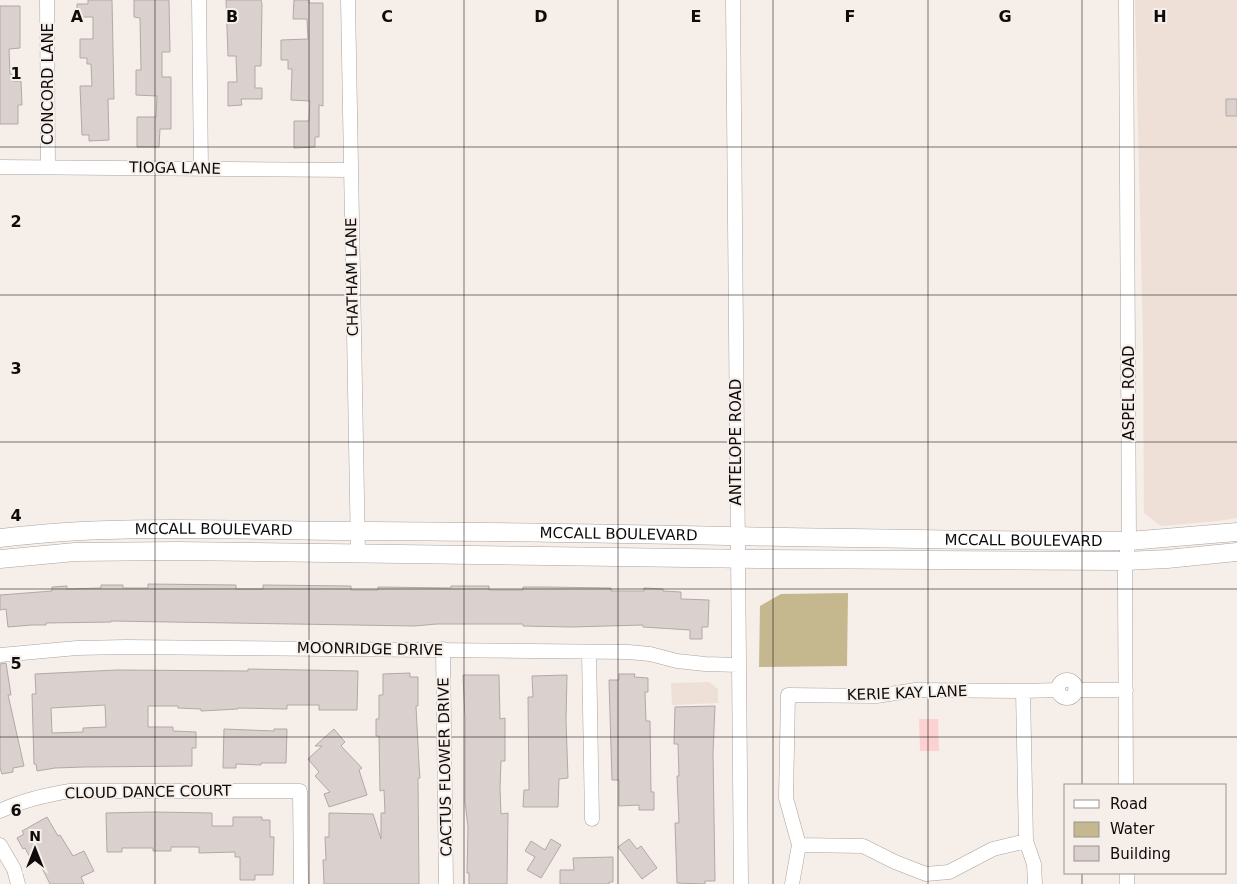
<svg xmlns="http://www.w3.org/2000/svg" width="1237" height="884" font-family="'DejaVu Sans',sans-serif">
<rect width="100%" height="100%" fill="#f6eee9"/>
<!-- built -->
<path fill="#efe0d7" d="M1135,0h102v518l-19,3 -57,5 -17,-13 -1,-172z
M709,682l9,7v14l-46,2 -1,-22z"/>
<!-- green -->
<path fill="#fbd1d1" d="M919,719h19l1,32h-19z"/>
<!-- water -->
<path fill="#c5b88e" d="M848,593l-1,73 -88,1 1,-61 21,-12z"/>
<!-- building -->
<path fill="#dad0ce" stroke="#b2a9a6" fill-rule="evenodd" d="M88,0h24l2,99h-6l1,41 -20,1v-6h-7l-2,-49h12l-1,-22h-4v-6h-7v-19h13v-22h-16v-13h11z
M134,0h35l1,52h-8v25h9v52h-11l-1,18h-22v-30h19l1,-21 -21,-1v-25h5l-1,-52 -6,-1z
M226,0h35l1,4 -1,62h-6v22h7v11h-21l1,6 -14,1v-24h9l-1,-26h-8z
M294,0h15v3h14v103l-4,-1v32h-4v10l-21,1v-27h15l1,-20 -19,-1 1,-31h-4v-9h-7v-20l27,-1 -1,-20h-14z
M0,6h20v42l-11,1 1,25h2v7h9l1,24h-4v19h-18z
M1226,99h11v17h-11z
M148,584l88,1v4h27v-4l88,1v4h27v-3l73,1v-2h38v4h34v-3h22l66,1v3h33v-3l19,1v2l18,1v7l28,1 -1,27h-6v12h-12v-9l-47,-3v-2l-72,2 -48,-1v-2h-86l-23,2 -303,-5v1l-65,1v2h-15l-23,2 -2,-18 -6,1v-15l52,-4v-4l15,-1v3l34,-1v-3h22v3h25z
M6,663l5,32h-3l16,71 -11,2v4l-11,2 -2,-6v-104z
M248,669l110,2 -1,39h-38v-5h-32v4l-49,-1v1l-37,2v-2l-23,-1v-2h-30v21h25v4l23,1v16h-4v18l-108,1 -29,1 -18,3 -1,-7h-2l-2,-70h4l-1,-20 82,-4 131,1zM105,705l1,22 -23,1v4l-31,1 -1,-25z
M410,673v4h8v29h-2l3,59 1,13h-2l1,106h-95l-1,-24h3l-1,-23h4v-24l44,1 8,25v-26h4l-1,-23 -4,1 -1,-55h-3v-17h3v-24h4v-21z
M619,674h16l-1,3 14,1v14h-3l1,29h4l1,71h3v18h-15v-5l-20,1v-26h-7l-3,-100h10z
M463,675h36l1,44 5,-1v43h-4l-1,28 1,25 7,-1 -1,71h-38v-11h-2l1,-46 -3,-25v-83z
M567,675l-1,45 2,58 -9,1 -1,28h-35l1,-17h5l-1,-93h5l-1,-21z
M715,706l-2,47 2,128h-10v3l-28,-1 -2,-60h4l-2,-47h2l-1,-32h-4l1,-37z
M224,729l50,2v-2h13l-1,34h-25v2l-25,-1v4h-13z
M334,729l11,13 -4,4 21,22 -3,2 8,25 -38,12 -5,-13 6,-2 -15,-16 4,-4 -11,-13 14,-13h-7z
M154,812l58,1v13h21v-9h29v3h8v17h4l-1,38h-18v5h-15v-23h-5v-5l-36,1v-6h-28v4h-18v-3h-31v4h-15l-1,-39z
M47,817l11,19 2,-1 13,21 11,-5 10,20 -13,6 3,7h-34l-12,-24 -5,3 -8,-15 -2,1 -6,-11 7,-4 -2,-3z
M551,839l10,6 -20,33 -14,-8 8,-13 -10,-6 6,-10 14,9z
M629,839l8,10 4,-3 16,22 -15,11 -24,-32z
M613,857v25h-4v2h-49v-14h14l-1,-12z"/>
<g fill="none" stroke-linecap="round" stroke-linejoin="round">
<!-- minor casing -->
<g stroke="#aaa39e" stroke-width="15">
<path id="minor" d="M47,0l1,167
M199,0l2,169
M348,0l10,553
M733,0l8,884
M1126,0l3,541 -4,20v20l1,204
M0,167l350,3
M443,649l3,235
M589,652l3,167
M0,655l77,-7 49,-1 502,5 22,2 27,7 28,3 34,1
M1058 689a9 9 0 1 1 18 0a9 9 0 1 1-18 0Z
M1075,690h51
M1023,691l35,-1
M0,811c23,-11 45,-16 70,-20h230l1,93
M0,845l14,24 4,15
M799,845l64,1 32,16 31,12 23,-2 44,-23 33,-8
M792,884l7,-39 -13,-47 2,-103 88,1 40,-6 107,1 3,150 8,23 1,20
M1127,884v-11"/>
</g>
<!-- major casing -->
<g stroke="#aaa39e" stroke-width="19">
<g id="major">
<path id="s1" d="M0,538c122,-15 246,-7 368,-7 254,1 507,10 761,10l108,-9"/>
<path d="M0,559l75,-7 103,-1 580,8 367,2 42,-2 70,-7"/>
</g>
</g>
<!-- minor -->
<use href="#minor" stroke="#fff" stroke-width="14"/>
<!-- major -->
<use href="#major" stroke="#fff" stroke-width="18"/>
</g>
<!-- grid -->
<path fill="none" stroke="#0e0b0a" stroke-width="1" stroke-opacity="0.55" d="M155,0v884M309,0v884M464,0v884M618,0v884M773,0v884M928,0v884M1082,0v785M0,147h1237M0,295h1237M0,442h1237M0,589h1237M0,737h1237M1082,873v11"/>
<g text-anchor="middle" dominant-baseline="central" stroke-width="4" stroke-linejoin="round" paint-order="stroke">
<!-- street labels -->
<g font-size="15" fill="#0e0b0a" stroke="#f6eee9">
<text transform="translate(48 84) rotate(-90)">CONCORD LANE</text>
<text transform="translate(175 168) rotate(1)">TIOGA LANE</text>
<text transform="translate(352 277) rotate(-91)">CHATHAM LANE</text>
<text transform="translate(1129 393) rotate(-90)">ASPEL ROAD</text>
<text transform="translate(736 442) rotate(-90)">ANTELOPE ROAD</text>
<text stroke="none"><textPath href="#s1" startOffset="214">MCCALL BOULEVARD</textPath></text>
<text stroke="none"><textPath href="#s1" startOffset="619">MCCALL BOULEVARD</textPath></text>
<text stroke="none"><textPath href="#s1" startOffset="1024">MCCALL BOULEVARD</textPath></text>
<text transform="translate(370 649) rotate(1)">MOONRIDGE DRIVE</text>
<text transform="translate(907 693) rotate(-2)">KERIE KAY LANE</text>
<text transform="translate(445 767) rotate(-91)">CACTUS FLOWER DRIVE</text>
<text transform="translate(148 792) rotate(-1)">CLOUD DANCE COURT</text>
</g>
</g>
<g font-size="16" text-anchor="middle" font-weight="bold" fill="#0e0b0a" stroke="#f6eee9" stroke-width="4" stroke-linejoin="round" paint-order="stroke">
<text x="77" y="22">A</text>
<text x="232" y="22">B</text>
<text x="387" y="22">C</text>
<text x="541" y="22">D</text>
<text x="696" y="22">E</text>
<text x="850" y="22">F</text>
<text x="1005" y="22">G</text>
<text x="1160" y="22">H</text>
<text x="16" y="79">1</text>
<text x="16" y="227">2</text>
<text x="16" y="374">3</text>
<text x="16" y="521">4</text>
<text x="16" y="669">5</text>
<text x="16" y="816">6</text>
</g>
<!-- legend -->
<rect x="1064" y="784" width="162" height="90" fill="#f6eee9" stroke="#999390"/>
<rect x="1074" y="800" width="25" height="8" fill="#ffffff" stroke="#999390"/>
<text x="1110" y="809" font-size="15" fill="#0e0b0a">Road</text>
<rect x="1074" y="822" width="25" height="15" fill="#c5b88e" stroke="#999390"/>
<text x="1110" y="834" font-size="15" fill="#0e0b0a">Water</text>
<rect x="1074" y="846" width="25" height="15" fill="#dad0ce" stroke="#999390"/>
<text x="1110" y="859" font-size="15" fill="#0e0b0a">Building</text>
<!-- north arrow -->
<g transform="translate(35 849)" stroke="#f6eee9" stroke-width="4" paint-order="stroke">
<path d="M0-4L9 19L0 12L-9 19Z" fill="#0e0b0a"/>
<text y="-8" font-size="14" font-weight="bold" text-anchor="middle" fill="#0e0b0a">N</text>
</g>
</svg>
